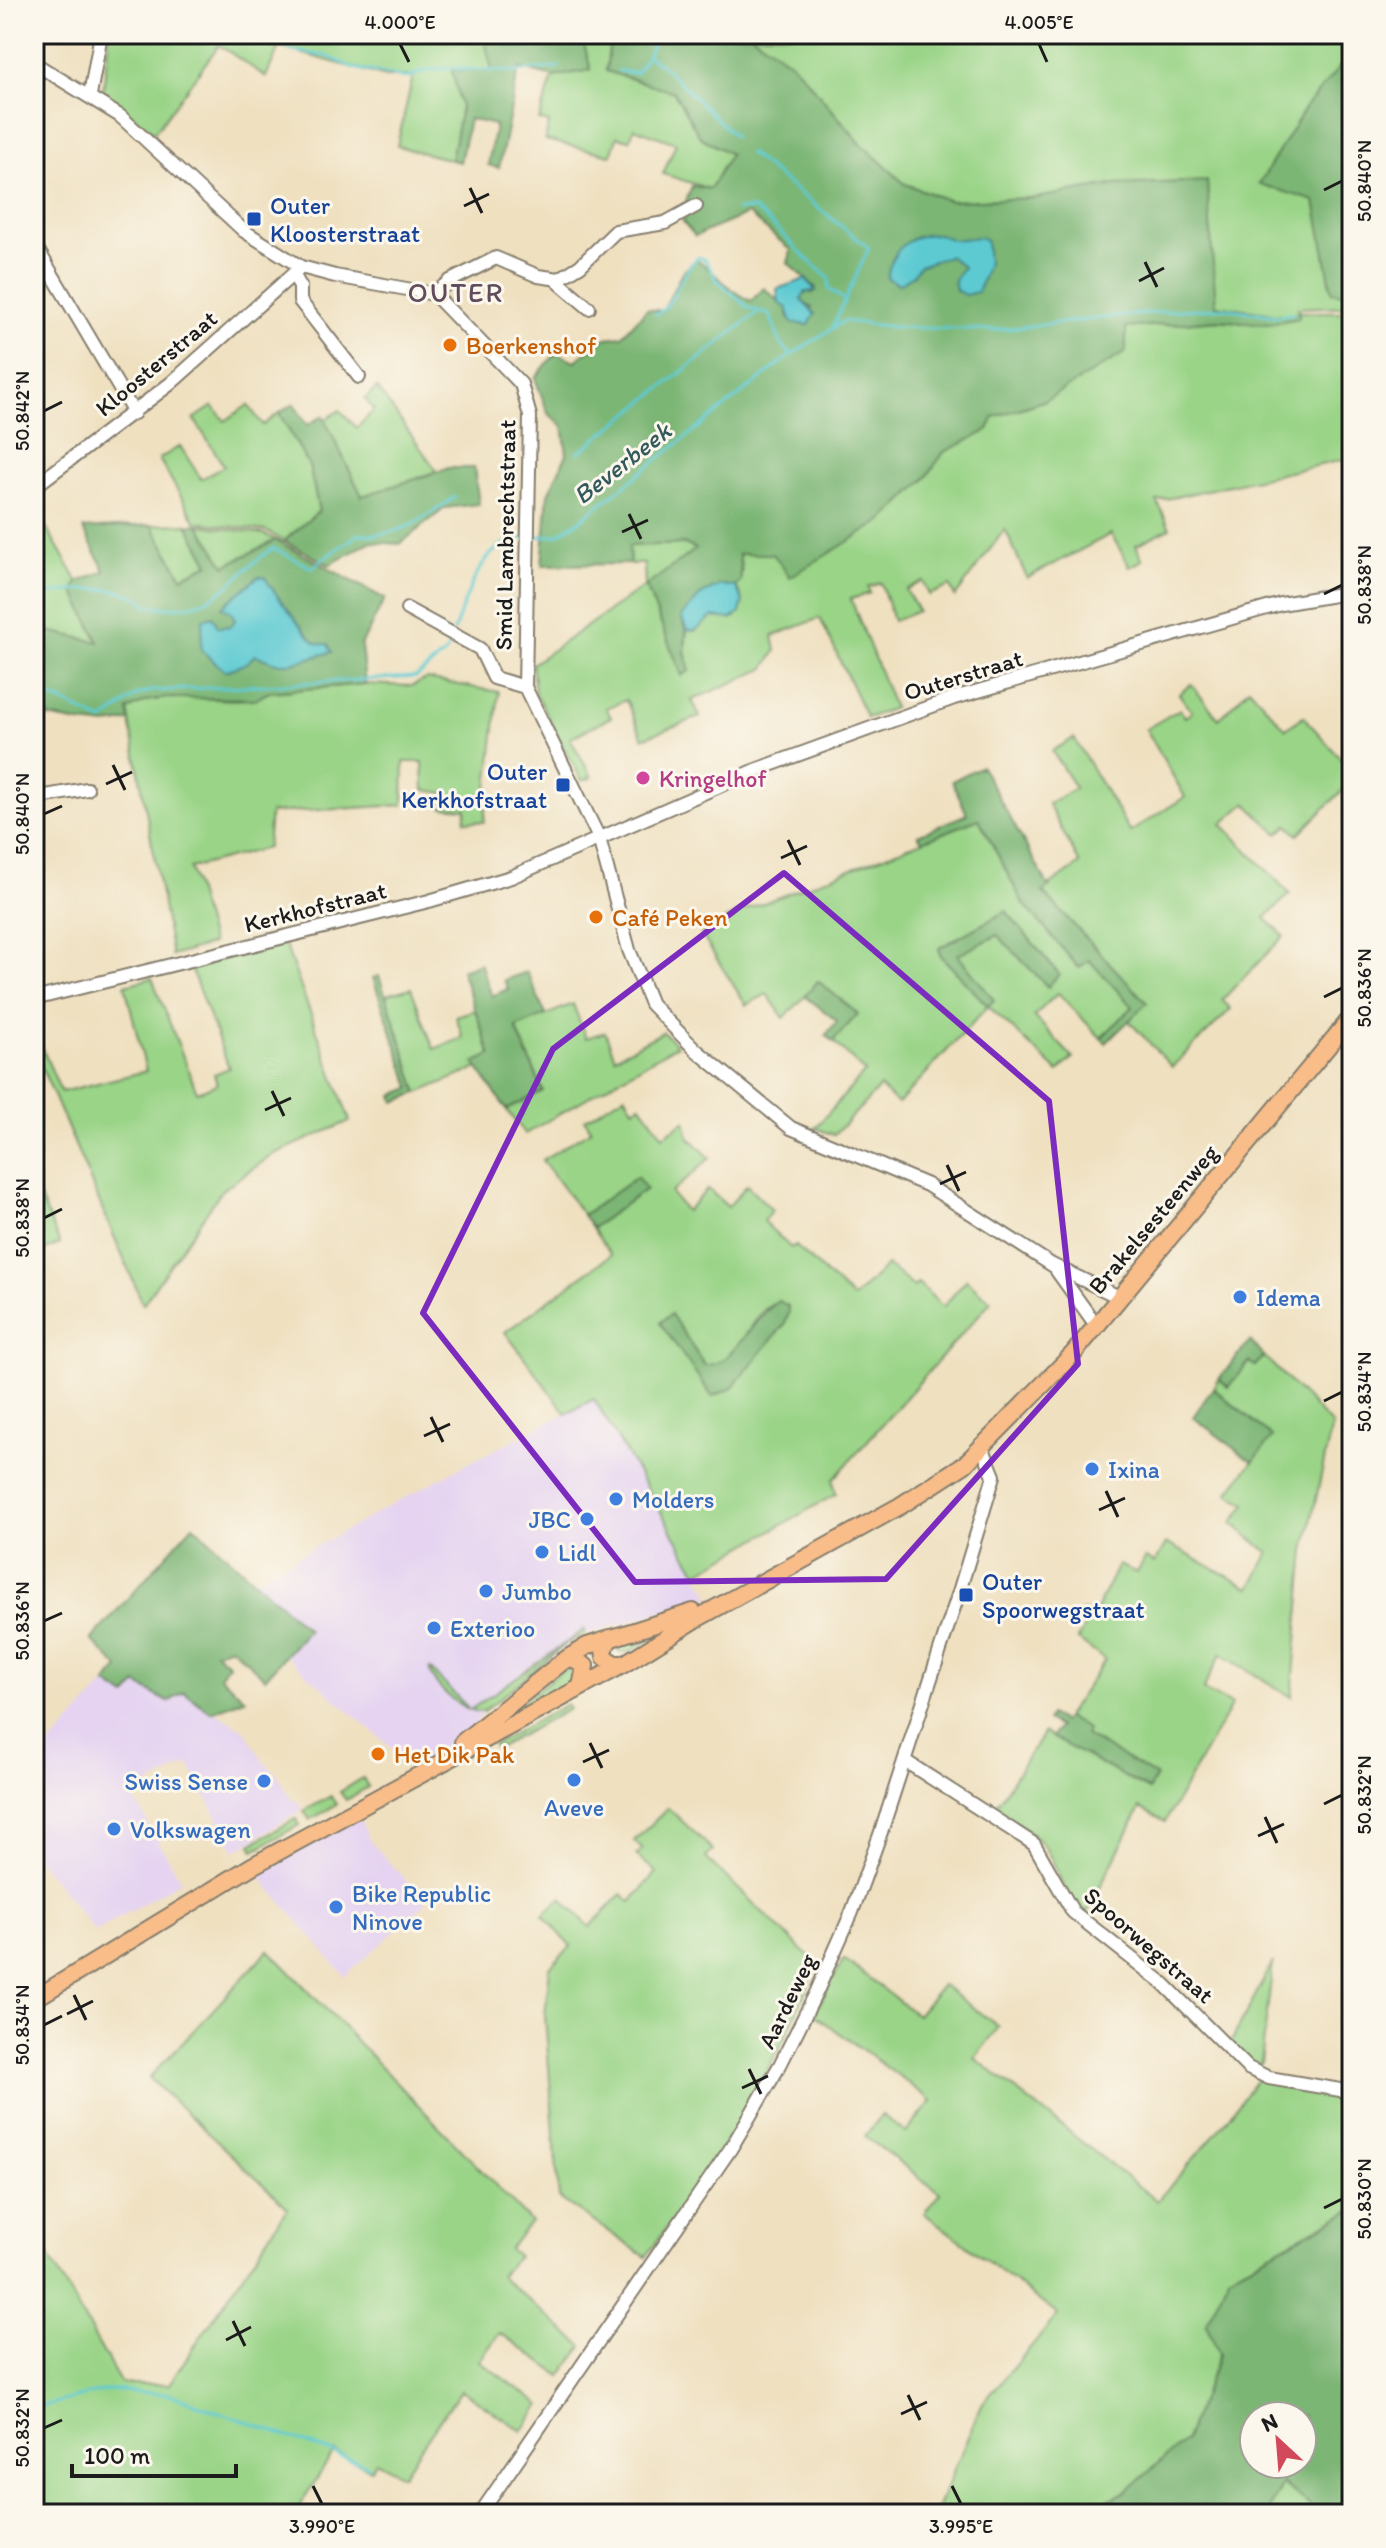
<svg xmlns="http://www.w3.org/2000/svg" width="1386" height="2548" font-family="Itim,sans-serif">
<rect width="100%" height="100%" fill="#fbf7ec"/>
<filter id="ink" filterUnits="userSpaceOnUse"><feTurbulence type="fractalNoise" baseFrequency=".0125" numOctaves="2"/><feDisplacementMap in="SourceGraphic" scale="16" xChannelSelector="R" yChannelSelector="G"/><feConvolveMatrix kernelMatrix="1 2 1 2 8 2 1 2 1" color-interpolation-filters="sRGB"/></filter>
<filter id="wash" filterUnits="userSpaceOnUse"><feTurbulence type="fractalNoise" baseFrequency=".006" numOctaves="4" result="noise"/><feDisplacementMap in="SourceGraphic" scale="32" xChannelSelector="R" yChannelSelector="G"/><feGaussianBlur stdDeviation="1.8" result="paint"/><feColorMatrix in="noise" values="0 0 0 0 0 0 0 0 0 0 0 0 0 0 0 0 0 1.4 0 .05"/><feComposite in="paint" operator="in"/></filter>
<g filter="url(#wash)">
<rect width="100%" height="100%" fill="#efe0c0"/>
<!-- built -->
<path fill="#e5d3f1" d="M594,1399l117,198 -131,39 -95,73 -12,18 -24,22 -36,18 -128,-112 23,-25 -53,-50 206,-113z
M106,1683l20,13 11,-13 47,9 62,40 18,31 13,11 16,28 4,-2 6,9 -68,42 -46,-87 -44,23 -13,8 49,86 -86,51 -61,-78v-90z
M358,1814l11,26 57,63 -81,73 -89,-104z"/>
<!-- green -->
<path fill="#9ad487" stroke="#5b7852" stroke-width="2" fill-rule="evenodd" d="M109,34h374l10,36 -41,1 9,36 -10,53 -54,-14 16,-70 -27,1 -107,-30 -13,30 -47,-32 -65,88 -51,-42z
M581,34h30l-5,37 68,21 26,45 30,17 -20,35 -47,-15 13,-31 -42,-15 -4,12 -13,-3 -6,18 -66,-15 4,-17 -10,-3 14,-43 38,-7z
M751,34h591l10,10v12l-3,1 3,249 -54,2 2,4h52v146l-195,43 13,27 -34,17 7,15 -13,7 -19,-33 -84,44 -22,-49 -50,68 -5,-11 -21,9 -6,-14 -17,9 12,21 -25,10 -12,-38 -13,4 2,6 -19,6 43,109 -27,10 -47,-100 -47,18 3,15 -12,18 -72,31 8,17 -57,21 -17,-38 -20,8 5,9 -41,21 22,39 -10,4 -47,-88 -3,-29 113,-78 -1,-22h-14l-2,-18 57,-2 12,5 -51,38 36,88 6,-16 -3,-8 2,-21 8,1 17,-14h24l5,-22 -5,-8 6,-15 -3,-18 34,-1 17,23 92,-55 43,-42 19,-27 43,-21 7,-14 52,-17 79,-72 92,-8 51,4 31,-11 -18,2 -65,-10 -103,-120 -77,13 -86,3 -45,-17 -44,-40 -67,-79z
M377,388l60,83 -75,26 -37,-77 15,-10 17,18 17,-18 -9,-11z
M248,405l15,20 16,-12 30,53 10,45 -35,30 -18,-10 -70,-9 -37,-63 21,-13 21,33 23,-13 -30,-47 19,-13 12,15z
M34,506l44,76 -4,9 25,52 -65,-15z
M187,524l22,40 -28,13 -29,-52z
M199,525l65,9 12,6 -51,26z
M426,679l73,13 -15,130 -19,-1 1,-12 -24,-2 3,-14 -21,-3 -1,-28h-19l-1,43 -133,8 -3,35 -77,20 22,76 -40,12 -44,-246c38,-31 100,4 141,-18l96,-8 47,2z
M1191,684l28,35 30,-31 37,41 17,-13 49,55v10l-54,54 -10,-10 -10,9 -32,-31 -24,21 68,70 -25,24 19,18 -62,64 9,9 -59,58 -43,-46 17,-18 -104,-112 38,-27 -32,-60 27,-16 -23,-37 22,-13 56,94 55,-35 -39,-68 34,-20 5,8 7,-5 -13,-18z
M979,819l44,84 56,64 10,-7 44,47 -32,31 -43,-45 -24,23 39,42 -15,14 -70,-66 -90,98 -18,-17 -46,48 -19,-7 50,-56 -32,-31 24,-27 -38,-32 -35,36 -17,-24 -21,11 -45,-71 34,-20zM1006,911l42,76 -50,-52 -41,20 30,50 -47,-50 -1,-7z
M285,944l65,177 -76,33 -52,36 -79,114 -109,-255v-20l27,63 85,-21 -21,-86 27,-7 45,114 20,-8 -3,-10 15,-6 -40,-104z
M411,988l23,61 29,-11 -7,-22 19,-6 16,46 -16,7 3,5 -60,25 -32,-98z
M573,1004l13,34 19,-6 10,25 48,-25 14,13 -152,89 -18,-24 36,-20 -27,-63z
M625,1095l9,14 6,-5 23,32 22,-15 4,16 21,21 -39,35 15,18 22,-22 20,18 19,-22 25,25 -9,11 28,27 4,-3 58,54 34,-34 27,22 4,-4 25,24 23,-27 25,21 -158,179 3,14 -139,79 -103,-174 -28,14 -61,-81 106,-77 -19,-27 54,-39 -9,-11 -54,37 -41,-55 49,-30 -6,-11zM779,1301l8,5c-20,32 -37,76 -75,90l-51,-72 10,-9 34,51c29,2 41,-38 58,-55 4,-5 11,-7 16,-10z
M34,1184l26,60 -26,11z
M1264,1356l68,69 -27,125 -13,147 -71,-43 -18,36 29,14 -67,118 -25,-14 -55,109c-23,-18 -24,-48 -41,-70 -13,-17 -34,-26 -51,-37l51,-78 104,58 7,-14 -71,-42 3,-5 -21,-12 39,-57 -28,-21 9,-14 -8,-6 5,-8 10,5 25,-51 19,8 8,-15 10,5 11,-20 84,45 19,-35 -37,-30 14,-19 -18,-11 44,-56 -59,-49 6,-9 9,7 22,-24 5,4z
M678,1624l-48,28 -10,1 -5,-4 2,-7z
M584,1630l1,4 -18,9 -84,69c-21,0 -44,-22 -54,-40l1,-3 40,41z
M565,1668l8,4 -3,11 -78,43z
M567,1704l2,5 -73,40 -3,-4z
M363,1778l5,9 -22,13 -6,-8z
M331,1796l6,8 -27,16 -6,-9z
M668,1808l45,42 -7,8 112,107 -38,83 -56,99 -78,110 -87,-59 -14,-182 5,-49 21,-21 -28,-31 18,-17 29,29 32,-33 9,8 25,-30 -20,-17 6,-6 -8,-8z
M296,1819l3,6 -45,25 -3,-6z
M269,1950l262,272 -22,27 9,7 -18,20 83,70 -22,30 -61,-43 -21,28 62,44 -19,26 -61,-41 -59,85 -26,-14 -5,8 -37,-17 -40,62h-260v-284l87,154h48l119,-176 -139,-130z
M844,1959l73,56 25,-30 57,42 -24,31 182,143 59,-68 42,-55 94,18v114l-123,65 -10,79 -34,86 -59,52 -50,22h-141l47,-110 76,-89 -134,-102 16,-20 -75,-57 17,-21 24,18 26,-32 -118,-87z
M1273,1962l-12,101 -8,3 -23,-22z
M1283,2484l37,30h-53z"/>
<!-- forest -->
<path fill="#7bb674" stroke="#4c6948" stroke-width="2" fill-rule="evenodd" d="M483,34h98l10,36 -38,7 -34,-9 -20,100 -11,-3 7,-40 -26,-6 -9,43 -9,-2 10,-53 -9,-37h40z
M611,34h140l43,31 67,79 44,40 45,17 86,-3 77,-13 94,-4 9,124 65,10 18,-3v6l-31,6 -51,-4 -91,8v24l-80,48 -52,17 -7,14 -43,21 -19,27 -43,42 -92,56 -17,-23h-34l2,26 -5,7 -15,-2 -38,39 3,6 -1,21 5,20 -8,4 -36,-89 50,-37 -12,-5 -55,2 1,18 -88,1 6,-71 19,-40 -4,-28 -15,-13 -13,-35 21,-25 19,8 31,-23 16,-2 25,-27 16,2 18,-37 15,-15c20,13 34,33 55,42l13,-13 23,20 2,9 23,-9 -11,-8v-5l4,-4 8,2 3,-5 -28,-25 3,-13 -43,-36 -53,22 -12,-14 1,-16 8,-20 18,3 20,-35 -30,-17 -26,-45 -68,-21z
M1349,56h3v239l-20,-3 -17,-91 -56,-17 48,-79z
M294,404l13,21 16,-9 39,80 87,-28h25l5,36 -34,4 -45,36 -30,-2 -41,23 -45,-24 35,-30 -10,-46 -30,-52z
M187,524l12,1 26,41 51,-26 109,59 -24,46 4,39 -96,8 -13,7 -88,-1 -21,3 -19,9 2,10c-26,10 -56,2 -82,-3l-2,-18 -12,7v-78l65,14 -25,-51 4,-9 27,-11 -22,-42 69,-4 30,52 27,-13z
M981,766l68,121 -6,5 104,111 -41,40 -5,-5 32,-31 -44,-47 -10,8 -56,-65 -44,-84 -57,22 -4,-6 49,-21 -15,-33z
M1006,911l53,63 -11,13 -51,-52 -39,20 36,45 -6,6 -48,-51 -1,-7z
M480,963l12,33 16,-7 -4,-9 23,-8 19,43 -30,13 27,63 -36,19 -33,-47 17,-8 -30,-85z
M379,976l39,117 -23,9 -2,-7 18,-7 -38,-110z
M818,981l40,33 -25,27 -7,-6 11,-14 -32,-25z
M637,1177l9,12 -54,39 -9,-13z
M779,1301l9,5 1,7 -5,12 -53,64 -19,7 -52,-73 11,-9 33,51c29,3 49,-50 75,-64z
M1250,1341l14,15 -9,10 -6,-4 -21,25 -9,-8z
M1213,1388l59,49 -19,25 -60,-45z
M193,1525l115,105 -43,48 -35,-32 -15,6 14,12 -9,12 25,23 -34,13 -27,-20 -16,10 -31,-18 -11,13 -20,-14 13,-15 -28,-28z
M1050,1715l12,7 4,-5 21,12 -2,6 71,41 -7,14 -98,-53 8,-10 -12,-7z
M1352,2210v304h-32l-37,-30 -16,30h-191l50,-22 59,-52 34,-86 -13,-30 23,-49zM1254,2416h48v48h-48z"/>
<!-- water -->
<path fill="#5dcad2" stroke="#3c7377" stroke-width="2" d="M938,234l15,6 27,-3 6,3 2,23 -10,29 -13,3 -9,-5 -2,-10 9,-13 -14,-11 -30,10 -6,9 -14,9 -12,-6c4,-28 22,-45 51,-44z
M806,279l10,12 -11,1 -4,8 14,14 -6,11 -17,-2 -5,-15 -8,-5 -2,-14z
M258,577h7c1,5 46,63 50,65 5,3 8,2 13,2l4,8 -40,11h-16l-21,-8 -8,8 -22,8 -24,-21 2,-31 10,-3 5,11 13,-1 4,-6 -4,-8 -9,-5z
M721,585l15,2 7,14 -3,12 -9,6 -19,-2 -17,14 -8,-1 -6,-13 21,-23z"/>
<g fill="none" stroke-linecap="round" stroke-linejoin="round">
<!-- stream -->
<path stroke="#5dcad2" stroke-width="3" d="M264,34l28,17 35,5 26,12 54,10 17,-7 23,-3 67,4 45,-5
M647,56l10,-22
M618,71l18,2 11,-17 15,9 72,71
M749,153l120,95 -36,78
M736,210l18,-1c28,22 47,47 75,69v11l14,10
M655,314c18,-4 23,-41 44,-57l6,3 12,20 32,28 21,7 11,29 9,10
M578,453l182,-142
M531,537l26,-2 22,-14 212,-166 53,-34 49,6 102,3 184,-20 45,-2 52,8 18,-3
M320,561l39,-27c39,5 66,-16 96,-37
M34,595c34,-2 88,-17 114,11 71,8 74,-22 125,-58l39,20 6,-5
M454,631c12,-34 28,-91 70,-93
M34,711l18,-13c19,5 32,17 51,23l34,-26 14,-4 265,-14 30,-24 6,-15
M34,2408l73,-18 62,4 200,72"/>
</g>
</g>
<g filter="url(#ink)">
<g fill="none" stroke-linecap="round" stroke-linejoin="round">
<!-- minor casing -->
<g stroke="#867e6e" stroke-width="16">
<path id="minor" d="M34,63l86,53 124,115 57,36 34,9 99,18 87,90 9,32 -5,271 74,151 30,112 22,54 45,46 95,78 136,57 125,80 67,32
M90,95l11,-61
M36,247l98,166
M293,274l7,12v15l59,76
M555,279l34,29
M434,294l16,-13 46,-23 42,18 21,3 21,-13 36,-35 49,-8 31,-17
M34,487l136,-103 131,-117
M407,609l73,40 14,29 31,9
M34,798l53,-9
M34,999l395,-98 82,-24 245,-107 198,-72 327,-94 71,-12
M1057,1271l39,54
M905,1761l129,83 39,68 91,72 84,84 21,10 83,14
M480,2514l251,-366 49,-83 37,-74 35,-79 29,-80 78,-240 35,-116 -13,-32"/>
</g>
<!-- major casing -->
<g stroke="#867e6e" stroke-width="20">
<path id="major" d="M610,1638l-6,11 1,8 9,7h10
M569,1657l16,9 -4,21
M463,1742l99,-80 25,-16 106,-34
M34,1999l218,-133 372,-202 74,-46 202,-112 65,-42 108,-110 279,-337"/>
</g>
<!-- minor -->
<use href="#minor" stroke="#fff" stroke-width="12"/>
<!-- major -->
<use href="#major" stroke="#f8bd89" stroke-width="16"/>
</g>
</g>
<!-- marked area -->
<path fill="none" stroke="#7b2cbf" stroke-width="6" stroke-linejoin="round" d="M784,873l265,228 29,263 -192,215 -251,3 -212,-269 130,-264z"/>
<!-- ticks -->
<path fill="none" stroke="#1c1c1c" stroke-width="3" d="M400,44l9,18M1039,44l8,18M470,188l12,25M1324,190l18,-9M464,206l25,-12M1145,262l12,25M1139,281l25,-13M44,411l18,-9M629,514l12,25M622,532l26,-12M1324,594l18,-9M113,765l12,25M106,784l26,-12M44,814l18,-8M788,840l12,25M781,858l26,-12M1324,997l18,-9M272,1091l12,25M265,1110l26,-12M947,1165l12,26M940,1184l26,-12M44,1218l18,-9M1324,1401l18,-9M431,1417l12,25M424,1436l26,-12M1106,1491l12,26M1099,1510l26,-12M44,1621l18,-8M590,1743l12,25M583,1762l26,-12M1324,1804l18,-9M1265,1817l12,26M1258,1836l26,-12M74,1995l12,25M67,2014l26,-13M44,2025l18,-9M749,2069l12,25M742,2088l26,-12M1324,2208l18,-9M233,2321l12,25M226,2340l25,-13M908,2395l12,25M901,2414l26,-12M44,2428l18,-8M313,2486l9,18M952,2486l9,18"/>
<!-- markers -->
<g fill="#1a4fb4" stroke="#fbf7ec" stroke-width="3">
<rect x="246" y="211" width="16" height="16" rx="4"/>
<rect x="555" y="777" width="16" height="16" rx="4"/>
<rect x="958" y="1587" width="16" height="16" rx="4"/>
</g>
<g fill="#e8710a" stroke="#fbf7ec" stroke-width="3">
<circle cx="450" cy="345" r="8"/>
<circle cx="596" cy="917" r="8"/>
<circle cx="378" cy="1754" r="8"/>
</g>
<circle fill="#d1479c" stroke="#fbf7ec" stroke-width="3" cx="643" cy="778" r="8"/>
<g fill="#3f7fe0" stroke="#fbf7ec" stroke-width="3">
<circle cx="1240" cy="1297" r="8"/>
<circle cx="1092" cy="1469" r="8"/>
<circle cx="616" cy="1499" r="8"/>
<circle cx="587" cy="1519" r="8"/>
<circle cx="542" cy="1552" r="8"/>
<circle cx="486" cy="1591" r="8"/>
<circle cx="434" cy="1628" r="8"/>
<circle cx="574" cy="1780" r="8"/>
<circle cx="264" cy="1781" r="8"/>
<circle cx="114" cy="1829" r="8"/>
<circle cx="336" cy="1907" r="8"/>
</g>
<g text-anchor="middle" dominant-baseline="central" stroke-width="6" stroke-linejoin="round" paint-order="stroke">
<!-- transit labels -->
<g font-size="24" fill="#164399" stroke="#fbf7ec" text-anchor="start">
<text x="270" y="205">Outer<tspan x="270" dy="28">Kloosterstraat</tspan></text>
<text x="547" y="771" text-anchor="end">Outer<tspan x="547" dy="28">Kerkhofstraat</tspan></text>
<text x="982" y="1581">Outer<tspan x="982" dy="28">Spoorwegstraat</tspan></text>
</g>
<!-- food labels -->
<g font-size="24" fill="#c56008" stroke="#fbf7ec" text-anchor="start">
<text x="466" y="345">Boerkenshof</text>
<text x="612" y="917">Café Peken</text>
<text x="394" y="1754">Het Dik Pak</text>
</g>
<!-- street labels -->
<g font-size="24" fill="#1c1c1c" stroke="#fbf7ec">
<text transform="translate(156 363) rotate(-40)">Kloosterstraat</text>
<text transform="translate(505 535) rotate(-89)">Smid Lambrechtstraat</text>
<text transform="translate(963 675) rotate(-17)">Outerstraat</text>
<text transform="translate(315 907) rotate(-14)">Kerkhofstraat</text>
<text transform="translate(1153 1219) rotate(-50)">Brakelsesteenweg</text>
<text transform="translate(1149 1945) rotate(41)">Spoorwegstraat</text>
<text transform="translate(787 2001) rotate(-64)">Aardeweg</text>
</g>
<!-- hotel labels -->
<g font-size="24" fill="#b23c85" stroke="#fbf7ec" text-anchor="start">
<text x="659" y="778">Kringelhof</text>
</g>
<!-- shop labels -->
<g font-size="24" fill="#366cbe" stroke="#fbf7ec" text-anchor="start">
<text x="1256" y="1297">Idema</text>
<text x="1108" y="1469">Ixina</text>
<text x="632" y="1499">Molders</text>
<text x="571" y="1519" text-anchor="end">JBC</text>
<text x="558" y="1552">Lidl</text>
<text x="502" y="1591">Jumbo</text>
<text x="450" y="1628">Exterioo</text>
<text x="248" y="1781" text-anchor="end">Swiss Sense</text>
<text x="574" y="1807" text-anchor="middle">Aveve</text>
<text x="130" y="1829">Volkswagen</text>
<text x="352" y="1893">Bike Republic<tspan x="352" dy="28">Ninove</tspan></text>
</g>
<!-- water labels -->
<g font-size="26" font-style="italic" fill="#33595c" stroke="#fbf7ec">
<text transform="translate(622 463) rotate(-38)">Beverbeek</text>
</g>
<!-- quarter labels -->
<g font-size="28" letter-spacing="2" fill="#5f4c5c" stroke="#fbf7ec">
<text x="456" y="292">OUTER</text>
</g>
</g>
<!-- margin -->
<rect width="1386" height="2548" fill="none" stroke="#fbf7ec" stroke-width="88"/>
<!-- north arrow -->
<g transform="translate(1278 2440) rotate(334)"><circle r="38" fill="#fbf7ec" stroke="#a29f99" stroke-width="2"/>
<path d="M0-6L14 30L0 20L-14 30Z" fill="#d1495b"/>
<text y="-12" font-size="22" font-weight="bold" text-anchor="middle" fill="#1c1c1c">N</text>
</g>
<!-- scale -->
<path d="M72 2464v12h164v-12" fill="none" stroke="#1c1c1c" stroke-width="4"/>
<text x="84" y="2464" font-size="24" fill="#1c1c1c" stroke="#fbf7ec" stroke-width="6" paint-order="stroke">100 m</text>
<rect x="44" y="44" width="1298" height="2460" fill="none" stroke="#1c1c1c" stroke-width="3"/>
<g font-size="20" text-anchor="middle" fill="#1c1c1c">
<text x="400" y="29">4.000°E</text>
<text x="1039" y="29">4.005°E</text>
<text transform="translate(1364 181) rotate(-90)" y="7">50.840°N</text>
<text transform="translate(22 411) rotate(-90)" y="7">50.842°N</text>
<text transform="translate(1364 585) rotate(-90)" y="7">50.838°N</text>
<text transform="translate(22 814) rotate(-90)" y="7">50.840°N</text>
<text transform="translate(1364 988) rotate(-90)" y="7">50.836°N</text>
<text transform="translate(22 1218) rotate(-90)" y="7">50.838°N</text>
<text transform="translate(1364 1392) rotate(-90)" y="7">50.834°N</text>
<text transform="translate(22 1621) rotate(-90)" y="7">50.836°N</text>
<text transform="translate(1364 1795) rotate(-90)" y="7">50.832°N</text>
<text transform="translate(22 2025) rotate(-90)" y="7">50.834°N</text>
<text transform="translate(1364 2199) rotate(-90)" y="7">50.830°N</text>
<text transform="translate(22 2428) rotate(-90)" y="7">50.832°N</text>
<text x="322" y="2533">3.990°E</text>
<text x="961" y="2533">3.995°E</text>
</g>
</svg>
